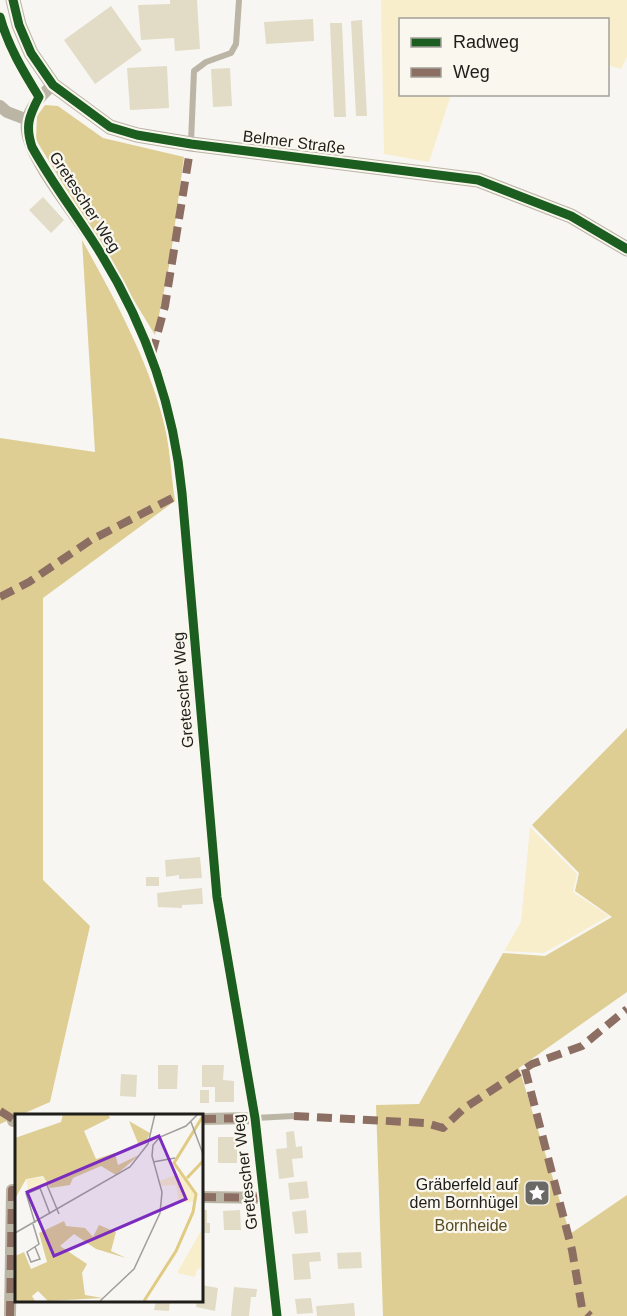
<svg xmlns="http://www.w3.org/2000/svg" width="627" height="1316" font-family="Helvetica,sans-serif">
<rect width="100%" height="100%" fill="#f7f6f2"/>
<!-- green -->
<path fill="#f8eecc" d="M381,0h246v57l-6,12 -13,-4v-45h-208v74l51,1 -22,67 -45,-8z
M530,827l47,47 -4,18 36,24 -65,37 -40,-2 17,-29z"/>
<!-- forest -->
<path fill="#dfce94" d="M45,105l13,1 45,32 81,19 -14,104 -15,74 -119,-195 1,-24z
M82,240c32,58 64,115 81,179 7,26 8,55 12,82l-132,97v282l47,46 -40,176 -50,22v-686l95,14z
M627,728v264l-108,76 51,166 57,-39v121h-244l-7,-211 43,-1 84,-151 42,3 67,-39 -37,-26 4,-18 -47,-48z"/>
<!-- building -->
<path fill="#e2dcc7" d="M170,0h27l3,49 -25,2 -1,-13 -33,2 -3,-35 32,-1z
M111,6l31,44 -47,34 -31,-44z
M313,19l1,22 -48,3 -2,-22z
M362,20l5,96h-11l-5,-95z
M330,23h12l4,94h-12z
M167,66l2,42 -39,2 -3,-42z
M230,68l2,38 -19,1 -2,-38z
M43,197l21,23 -13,13 -22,-23z
M200,857l2,21 -23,1v-4l-13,2 -1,-17z
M146,877h13v9h-13z
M202,888l1,16 -21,1v3l-24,-1 -1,-14z
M158,1065h20l-1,24h-19z
M202,1065h22l-1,15 11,1v21h-19v-15h-13z
M121,1074l16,1 -1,22 -16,-1z
M200,1090h9v13h-9z
M294,1131l2,16 6,-1 1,12 -11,1 2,18 -15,2 -3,-30 11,-1 -1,-16z
M218,1137h19v26h-19z
M307,1181l2,17 -19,2 -2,-17z
M201,1210h6v13h3v10h-9z
M240,1210l1,20h-17l-1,-19z
M306,1210l2,23 -13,1 -3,-22z
M320,1252l1,9 -12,1 2,17 -17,1 -2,-26z
M361,1252l1,16 -24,1 -1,-16z
M201,1285l17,3 -3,23 -19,-4 1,-7h4z
M234,1287l23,2 -1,8h-5l-2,19h-18z
M311,1298l2,15 -16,1 -2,-15z
M156,1300h14l-1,11 -15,-1z
M354,1303l1,13h-38l-1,-10z"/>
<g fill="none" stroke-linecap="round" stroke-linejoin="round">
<!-- service -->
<path stroke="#bbb5a6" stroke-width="6" d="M191,142l3,-71 12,-9 25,-9 5,-9 3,-44
M255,1118l39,-2"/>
<!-- minor -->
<path stroke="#bbb5a6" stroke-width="12" d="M53,85c-13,11 -29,28 -26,46 3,31 57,94 75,124 45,74 72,152 80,238l35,404 38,221 22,198
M0,106l7,6 21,8
M201,1119l54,-1
M13,1121h3
M201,1197l63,1
M10,1316l2,-126h4"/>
<!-- tertiary -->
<path stroke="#bbb5a6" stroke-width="15" d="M13,0l6,25 12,28 22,32 57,42 27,8 54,9 287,36 93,36 56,33"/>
<!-- quiet -->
<path stroke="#8d6e63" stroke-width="8" stroke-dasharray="15 8" stroke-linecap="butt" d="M152,354l13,-48 26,-162
M0,597l29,-15 62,-42 91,-47
M525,1069l47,181 10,58 8,8
M0,1111l16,10
M294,1116l132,7 17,5 20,-19 69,-45 50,-18 45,-37
M201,1119l54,-1
M201,1197l63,1
M10,1316l2,-126h4"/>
<!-- cycleway casing -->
<g stroke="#faf7ef" stroke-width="13">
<path id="cycleway" d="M13,0l6,25 12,28 22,32 57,42 27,8 54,9 287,36 93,36 56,33
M0,17c8,29 23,54 39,80 -10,19 -14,29 -7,50 21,38 47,71 69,107 46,75 73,153 81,239l35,404 38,221 22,198"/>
</g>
<!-- cycleway -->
<use href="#cycleway" stroke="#1b5e20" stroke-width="9"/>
</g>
<!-- icons -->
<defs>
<g id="sight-square" transform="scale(1.35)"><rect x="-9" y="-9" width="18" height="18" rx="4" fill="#6a6966" stroke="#faf7ef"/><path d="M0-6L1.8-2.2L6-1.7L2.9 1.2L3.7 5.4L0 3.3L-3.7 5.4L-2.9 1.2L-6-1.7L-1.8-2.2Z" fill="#fff"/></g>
</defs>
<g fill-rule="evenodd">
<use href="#sight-square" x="537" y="1193"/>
</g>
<g text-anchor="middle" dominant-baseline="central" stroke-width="4.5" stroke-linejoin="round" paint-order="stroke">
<!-- street labels -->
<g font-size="16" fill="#1e1d1a" stroke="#faf7ef">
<text transform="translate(294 142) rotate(7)">Belmer Straße</text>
<text transform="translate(85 202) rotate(57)">Gretescher Weg</text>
<text transform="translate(183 690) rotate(-95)">Gretescher Weg</text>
<text transform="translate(245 1172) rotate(-97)">Gretescher Weg</text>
</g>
<!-- poi labels -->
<g font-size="16" fill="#1e1d1a" stroke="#faf7ef" text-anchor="end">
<text x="518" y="1184">Gräberfeld auf<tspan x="518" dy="18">dem Bornhügel</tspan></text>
</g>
<!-- park labels -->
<g font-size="16" fill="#574b21" stroke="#faf7ef">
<text x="471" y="1225">Bornheide</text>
</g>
</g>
<!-- overview -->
<g transform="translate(15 1114)">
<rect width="188" height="188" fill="#f7f6f2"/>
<path d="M165,59l14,20v9h-15l-3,-17 -15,1 -1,-5zM28,63l3,8 -18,7 -2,-13zM187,115v39l-5,1 -2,8 -18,-4z" fill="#f8eecc"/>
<path d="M48,0h45l2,4 -26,13 12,28 19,-6 3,12 21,-10 -23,20 -15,-9 -28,12 -3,7 -20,3 -7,-12 -17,3 -11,20v-61l46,-16zM114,7l21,12 -5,11 -7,-1zM49,107l2,5 19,2 8,9 6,-12 17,7 -5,19 15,7 -30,-9 -22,-15 -14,12 27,18 -5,9 3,22 18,3 -55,3 -10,-10 -6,5 3,5h-20v-45l9,-4 7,17 16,-7 -8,-29z" fill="#dfce94"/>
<path fill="none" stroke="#e0cb83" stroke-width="3" d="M172,64l16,-17M129,187l32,-50 17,-39 3,-18 -22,-31 29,-47"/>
<path fill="none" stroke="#a09f9c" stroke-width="1.5" d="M176,8l12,32M138,48l22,-4M32,71l12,29M11,79l9,30M11,80l14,-6 10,26M18,110l6,20 -12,8 4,10 9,-3 -5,-12M0,119l115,-66 18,-23 7,-30M85,187l34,-32 26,-56 2,-21 -10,-36 1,-11 7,-8 26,-11 12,-12"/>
<path fill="#7b2cbf" fill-opacity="0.15" stroke="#7b2cbf" stroke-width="3" d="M144,22l27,63 -132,57 -27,-64z"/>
<rect width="188" height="188" fill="none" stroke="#1e1d1a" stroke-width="3"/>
</g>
<!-- legend -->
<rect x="399" y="18" width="210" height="78" fill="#faf7ef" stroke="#a2a09a" stroke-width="1.5"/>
<rect x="411" y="38" width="30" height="9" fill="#1b5e20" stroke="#a2a09a" stroke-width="1.5"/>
<text x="453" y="48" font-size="18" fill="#1e1d1a">Radweg</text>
<rect x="411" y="68" width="30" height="9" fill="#8d6e63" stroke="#a2a09a" stroke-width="1.5"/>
<text x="453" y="78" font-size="18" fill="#1e1d1a">Weg</text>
</svg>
